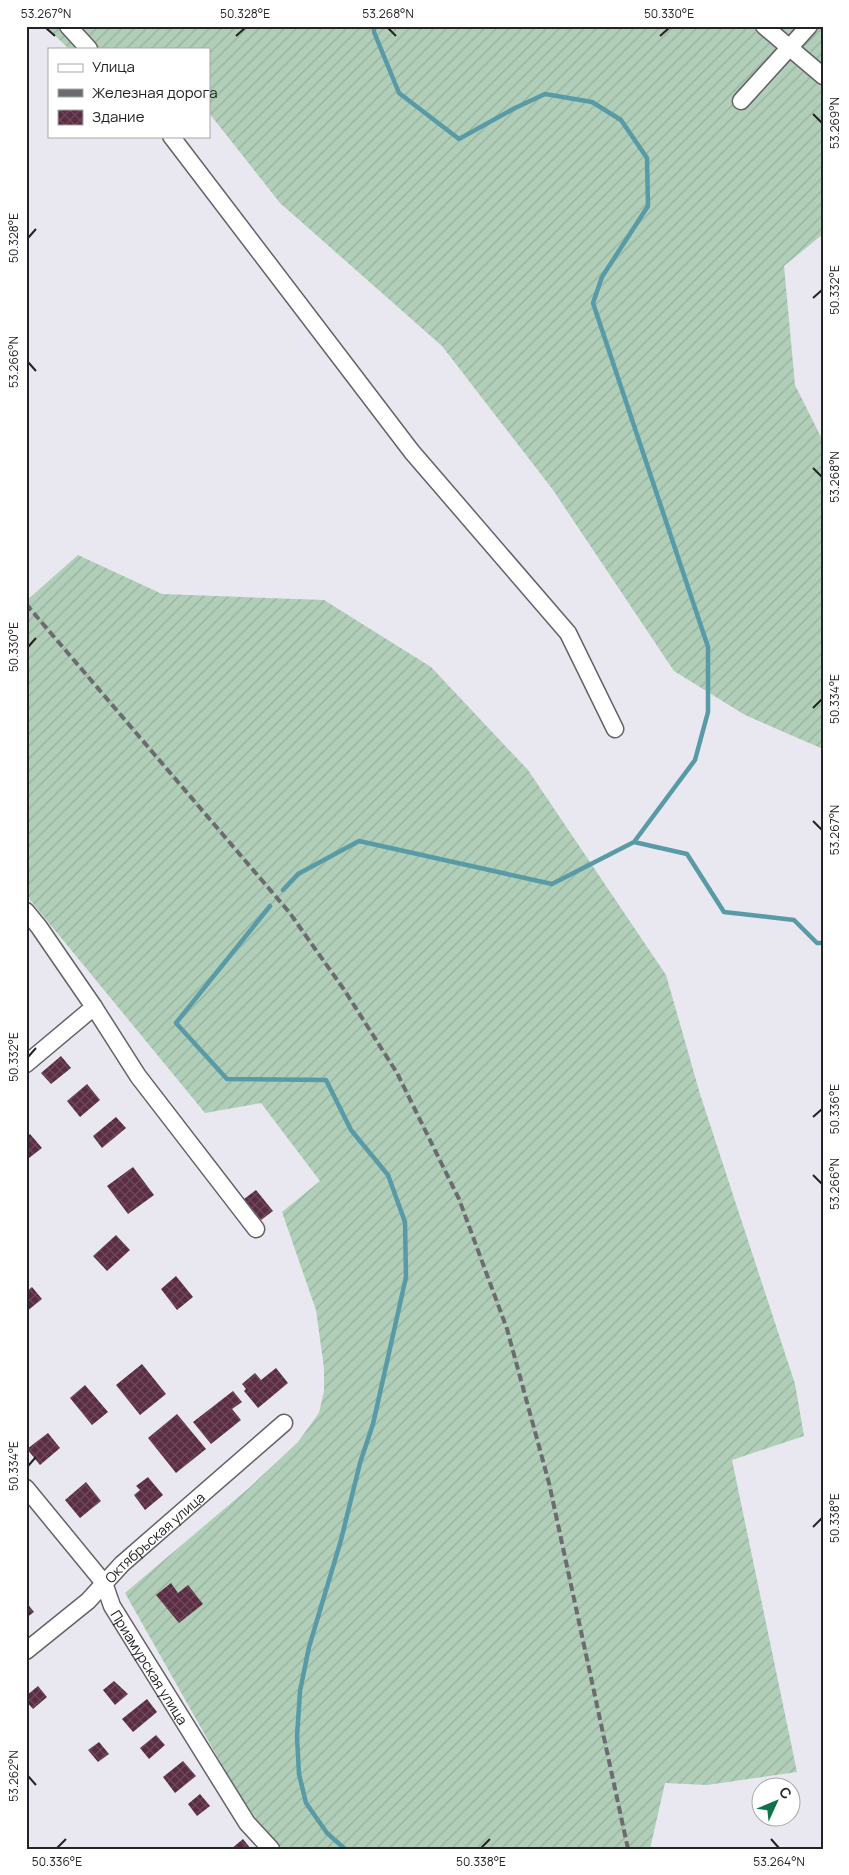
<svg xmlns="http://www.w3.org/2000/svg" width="849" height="1875" font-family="Manrope,sans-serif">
<defs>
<pattern id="garden-furrows" width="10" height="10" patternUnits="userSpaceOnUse" patternTransform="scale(1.25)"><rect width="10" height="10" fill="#b0ceb8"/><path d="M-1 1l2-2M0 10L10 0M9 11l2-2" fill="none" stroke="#97b19e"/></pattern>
<pattern id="building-cross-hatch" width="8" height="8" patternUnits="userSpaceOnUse" patternTransform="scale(1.25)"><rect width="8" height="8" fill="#5a2d42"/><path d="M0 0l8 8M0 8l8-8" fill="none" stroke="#6e4a5b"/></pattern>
</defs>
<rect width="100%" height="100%" fill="#e9e7ef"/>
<!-- garden -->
<path fill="url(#garden-furrows)" d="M45,26h778v208l-39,32 11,119 28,56v308l-78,-34 -71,-44 -121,-181 -111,-144 -162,-143 -71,-90v-64h-140z
M78,555l84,39 162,6 107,67 97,103 138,205 34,119 95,290 9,52 -72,24 65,312 -90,13 -42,-2 -15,66h-373l-42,-61 -110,-195 124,-105 49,-46 21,-29 5,-22v-23l-8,-58 -34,-98 38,-31 -59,-78 -56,10 -179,-218v-294z"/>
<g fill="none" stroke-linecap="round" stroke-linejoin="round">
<!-- stream -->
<path stroke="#589ba6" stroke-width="4.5" d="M634,842l53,12 37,58 70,8 23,23h6
M283,890l15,-16 61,-33 193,43 82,-42 61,-82 13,-48v-65l-115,-344 9,-26 46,-71 -1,-48 -26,-38 -29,-18 -47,-8 -30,14 -56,31 -60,-46 -25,-61v-6
M270,906l-94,117 51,56 99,1 25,50 37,45 17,47 1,55 -33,147 -13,39 -19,77 -32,107 -9,44 -3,46 2,37 7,29 21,30 18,16"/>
</g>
<!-- building -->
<path fill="url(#building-cross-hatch)" d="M61,1056l10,12 -20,16 -10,-11z
M87,1084l13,16 -20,17 -13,-16z
M116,1117l10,11 -24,20 -9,-12z
M30,1134l12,14 -13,10 -3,-3v-18z
M133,1167l21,28 -26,19 -21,-28z
M256,1190l17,21 -12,9 -17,-21z
M116,1235l14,15 -23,21 -14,-15z
M176,1276l17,21 -16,13 -16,-21z
M32,1287l10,12 -16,13v-20z
M142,1364l24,30 -26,21 -24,-30z
M276,1368l12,15 -30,25 -14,-17 2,-2 -4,-5 13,-11 6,7z
M85,1385l23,27 -16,13 -22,-27z
M233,1391l9,11 -10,7 9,11 -30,24 -18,-22z
M177,1414l29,35 -30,24 -28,-35z
M48,1433l12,15 -20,17 -13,-16z
M148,1477l15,18 -18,15 -11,-15 6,-5 -4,-4z
M86,1482l15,19 -21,17 -15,-18z
M171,1583l7,10 10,-8 15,19 -24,19 -23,-28z
M26,1602l8,10 -8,6z
M114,1681l14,13 -13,11 -12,-15z
M38,1686l9,11 -14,12 -7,-8v-5z
M147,1699l10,13 -24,20 -11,-13z
M156,1735l9,10 -16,14 -9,-11z
M99,1742l10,12 -11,8 -10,-12z
M183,1761l13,15 -21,17 -12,-16z
M200,1794l10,12 -13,10 -9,-12z
M243,1839l8,10h-20z"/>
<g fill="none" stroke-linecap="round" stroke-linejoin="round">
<!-- minor casing -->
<g stroke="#646269" stroke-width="19">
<g id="minor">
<path d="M68,26l21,23"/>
<path d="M764,26l59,50"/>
<path d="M741,101l68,-75"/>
<path d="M171,136l241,316 156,181 47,96"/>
<path d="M26,911l13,16 55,80 44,69 118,153"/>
<path d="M26,1064l68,-57"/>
<path id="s1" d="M26,1488l78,95 8,23 135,217 24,26"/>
<path id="s2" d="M26,1651l62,-50 34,-37 162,-141"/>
</g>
</g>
<!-- minor -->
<use href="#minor" stroke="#fff" stroke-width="16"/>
<!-- rail -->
<path stroke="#6d6b70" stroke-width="4" stroke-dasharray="8 4" stroke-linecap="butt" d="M26,604l263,308 56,79 52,82 62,126 48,130 42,154 79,366"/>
</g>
<!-- ticks -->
<path fill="none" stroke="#232225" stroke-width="2" d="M46,28l9,8M388,28l8,8M236,36l9,-8M660,36l9,-8M813,114l9,9M28,238l8,-9M813,298l9,-8M28,362l8,9M813,468l9,9M28,647l8,-9M813,708l9,-9M813,821l9,9M28,1057l8,-9M813,1117l9,-8M813,1175l9,9M28,1466l8,-9M813,1527l9,-9M28,1776l8,9M771,1839l8,9M57,1848l9,-9M481,1848l9,-9"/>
<g text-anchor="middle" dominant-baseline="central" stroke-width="5" stroke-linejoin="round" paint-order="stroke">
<!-- street labels -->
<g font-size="14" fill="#232225" stroke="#fff">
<text stroke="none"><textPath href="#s2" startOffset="172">Октябрьская улица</textPath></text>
<text stroke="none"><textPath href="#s1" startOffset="219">Приамурская улица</textPath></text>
</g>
</g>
<!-- border -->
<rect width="849" height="1875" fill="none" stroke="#ffffff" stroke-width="55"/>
<!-- legend -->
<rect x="48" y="48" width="162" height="90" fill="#ffffff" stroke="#a7a7a8"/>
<rect x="58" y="64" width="25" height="8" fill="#ffffff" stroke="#a7a7a8"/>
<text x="92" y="72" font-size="15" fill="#232225">Улица</text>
<rect x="58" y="89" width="25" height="8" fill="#6d6b70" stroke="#a7a7a8"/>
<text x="92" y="98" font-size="15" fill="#232225">Железная дорога</text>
<rect x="58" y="110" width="25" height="15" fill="url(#building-cross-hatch)" stroke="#a7a7a8"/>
<text x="92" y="122" font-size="15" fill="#232225">Здание</text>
<!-- north arrow -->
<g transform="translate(776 1802) rotate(46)"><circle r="24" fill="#ffffff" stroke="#a7a7a8"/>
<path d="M0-4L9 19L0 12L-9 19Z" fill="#0f7248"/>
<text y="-8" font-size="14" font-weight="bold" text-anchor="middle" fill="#232225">С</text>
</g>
<rect x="28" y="28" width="794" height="1820" fill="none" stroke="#232225" stroke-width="2"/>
<g font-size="12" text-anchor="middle" fill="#232225">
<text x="46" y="18">53.267°N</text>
<text x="245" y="18">50.328°E</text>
<text x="388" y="18">53.268°N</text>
<text x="669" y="18">50.330°E</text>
<text transform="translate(835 123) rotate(-90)" y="4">53.269°N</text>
<text transform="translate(14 238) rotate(-90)" y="4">50.328°E</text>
<text transform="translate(835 290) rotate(-90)" y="4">50.332°E</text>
<text transform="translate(14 362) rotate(-90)" y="4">53.266°N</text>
<text transform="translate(835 477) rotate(-90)" y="4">53.268°N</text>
<text transform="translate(14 647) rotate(-90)" y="4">50.330°E</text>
<text transform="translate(835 699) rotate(-90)" y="4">50.334°E</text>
<text transform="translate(835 830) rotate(-90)" y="4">53.267°N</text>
<text transform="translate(14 1057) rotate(-90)" y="4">50.332°E</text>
<text transform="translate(835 1109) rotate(-90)" y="4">50.336°E</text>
<text transform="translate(835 1184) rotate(-90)" y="4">53.266°N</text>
<text transform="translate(14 1466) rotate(-90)" y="4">50.334°E</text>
<text transform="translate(835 1518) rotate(-90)" y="4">50.338°E</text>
<text transform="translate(14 1776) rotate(-90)" y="4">53.262°N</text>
<text x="57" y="1866">50.336°E</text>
<text x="481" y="1866">50.338°E</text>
<text x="779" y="1866">53.264°N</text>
</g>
</svg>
